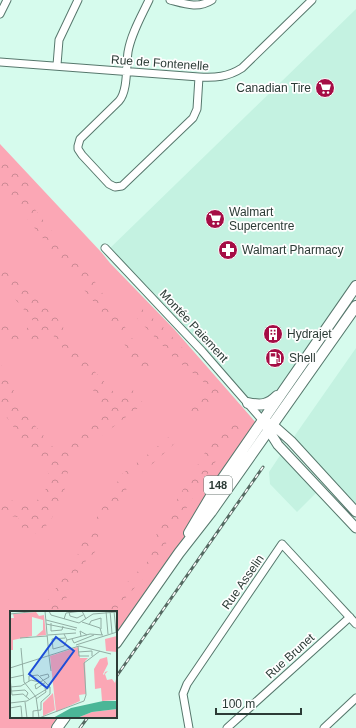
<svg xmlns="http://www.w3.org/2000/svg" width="356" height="728" font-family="Arial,sans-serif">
<defs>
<pattern id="forest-crowns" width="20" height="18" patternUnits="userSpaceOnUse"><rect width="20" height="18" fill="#fba7b5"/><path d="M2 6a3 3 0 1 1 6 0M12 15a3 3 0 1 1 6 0" fill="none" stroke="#cb8994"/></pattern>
</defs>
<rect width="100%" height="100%" fill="#d6fbed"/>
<!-- built -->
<path fill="#c4f2e1" d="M356,9v277l-93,135 -156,-170z
M356,348v164l-65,-71z
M283,451l37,38 -23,23 -27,-28 -1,-12z"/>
<!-- green -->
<path fill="#fba7b5" d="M0,144l102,109 8,10 64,66 83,95 -141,219v-31h-105v105h54l-8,11h-57z"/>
<!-- forest -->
<path fill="url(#forest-crowns)" d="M0,150l32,33 -5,7 -14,-9 52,67 30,34 32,48 23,36 -4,5 -7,1 -21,-40 -118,-147z
M0,259l4,5 20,16 29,32 33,50 34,37 12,-9 7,4 4,10 -73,56 -7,38 -14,25 -12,11 -16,-7 -3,-10 -18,-2v-16l31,4 12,-6 6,-18 -3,-20 -11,-2 -32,-45 -3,-10v-39l12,22 6,20 35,42 -6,11 58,-47 -17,-30 -36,-47 -1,3 -14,7 -22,-1 -15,-14v-16l22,18 13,-8 -35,-42z
M140,307l24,21 61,66 -32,27 -6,-8 21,-22 -3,-8 -31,-25 -40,-43z
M226,425h17l-27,36 -34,54 -19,34 -16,25 -27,30 -5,8h-17l52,-53 5,-22 49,-83z
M177,430l6,3 -11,13 -21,19 -22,16 -6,19 -22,23 -6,29 -14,14 -13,29 -10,17h-21l6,-5 33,-48 6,-16 40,-69 25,-19z"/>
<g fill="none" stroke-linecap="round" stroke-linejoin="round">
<!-- street casing -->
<g stroke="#56776c" stroke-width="9">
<path id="street" d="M149,0c-8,17 -18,34 -21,52 -2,14 0,39 -9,49l-39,38 -2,7v3l4,6 27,29 6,3 7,-1 71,-68 4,-9 2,-32
M170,0c15,4 28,9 42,0
M0,14l7,-14
M0,62l199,15c16,1 29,0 43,-9l70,-68
M57,65l2,-25 19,-40
M105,248l97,103 61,70
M189,728l-6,-34 4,-10 95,-140 74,80
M227,728l123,-111
M324,728l32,-30"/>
</g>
<!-- secondary casing -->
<g stroke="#56776c" stroke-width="11">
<path id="secondary" d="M266,422l7,3 18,16 65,71
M266,426l12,19 78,83"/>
</g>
<!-- primary casing -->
<g stroke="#56776c" stroke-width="12">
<path id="primary" d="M248,403c13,3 20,2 29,-7
M189,533l25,-42 142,-205
M116,643l63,-90 32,-41 145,-206
M57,728l8,-11"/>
</g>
<!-- street -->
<use href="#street" stroke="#fff" stroke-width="7"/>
<!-- secondary -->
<use href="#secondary" stroke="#fff" stroke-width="9"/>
<!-- primary -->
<use href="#primary" stroke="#fff" stroke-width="10"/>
<!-- rail casing -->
<g stroke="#556962" stroke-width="3">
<path id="rail" d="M116,677l147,-210
M80,728l8,-11"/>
</g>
<!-- rail -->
<use href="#rail" stroke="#fefefe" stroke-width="1.5" stroke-dasharray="4.5" stroke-linecap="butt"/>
</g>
<!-- icons -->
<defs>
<g id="supermarket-disc" transform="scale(1)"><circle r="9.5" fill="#a50d45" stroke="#fefefe"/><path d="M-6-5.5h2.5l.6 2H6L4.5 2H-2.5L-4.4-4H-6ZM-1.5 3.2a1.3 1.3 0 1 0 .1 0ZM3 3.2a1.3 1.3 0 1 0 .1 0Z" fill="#fff"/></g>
<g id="pharmacy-disc" transform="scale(1)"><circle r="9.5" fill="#a50d45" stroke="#fefefe"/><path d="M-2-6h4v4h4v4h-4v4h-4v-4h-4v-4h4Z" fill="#fff"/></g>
<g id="building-disc" transform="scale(1)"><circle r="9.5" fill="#a50d45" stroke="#fefefe"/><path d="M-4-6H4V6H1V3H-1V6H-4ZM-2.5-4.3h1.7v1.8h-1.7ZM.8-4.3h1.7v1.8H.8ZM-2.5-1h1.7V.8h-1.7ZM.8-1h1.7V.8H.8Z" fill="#fff"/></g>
<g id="fuel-disc" transform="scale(1)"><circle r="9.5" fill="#a50d45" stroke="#fefefe"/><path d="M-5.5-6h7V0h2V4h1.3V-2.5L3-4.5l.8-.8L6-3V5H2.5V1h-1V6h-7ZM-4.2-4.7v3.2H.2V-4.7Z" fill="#fff"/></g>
</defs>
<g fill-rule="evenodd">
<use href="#supermarket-disc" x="325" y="88"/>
<use href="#supermarket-disc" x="215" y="219"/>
<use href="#pharmacy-disc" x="228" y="250"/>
<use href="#building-disc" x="273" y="334"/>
<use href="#fuel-disc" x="275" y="358"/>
</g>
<g text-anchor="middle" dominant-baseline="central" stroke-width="3.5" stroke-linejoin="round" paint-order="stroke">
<!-- shield labels -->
<rect fill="#fefefe" stroke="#6b7672" stroke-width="1" x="204" y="476" width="28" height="18" rx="3"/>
<g font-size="11" font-weight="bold" fill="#2c3b36">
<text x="218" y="485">148</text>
</g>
<!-- street labels -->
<g font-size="12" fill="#2c3b36" stroke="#fefefe">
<text transform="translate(160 63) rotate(4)">Rue de Fontenelle</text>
<text transform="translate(194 326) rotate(47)">Montée Paiement</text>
<text transform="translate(243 582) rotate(-55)">Rue Asselin</text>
<text transform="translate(290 656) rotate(-42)">Rue Brunet</text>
</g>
<!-- poi labels -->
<g font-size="12" fill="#2c3b36" stroke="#fefefe" text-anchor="start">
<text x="311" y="88" text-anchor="end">Canadian Tire</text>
<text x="229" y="212">Walmart<tspan x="229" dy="14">Supercentre</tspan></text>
<text x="242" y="250">Walmart Pharmacy</text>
<text x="287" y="334">Hydrajet</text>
<text x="289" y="358">Shell</text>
</g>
</g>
<!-- overview -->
<g transform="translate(10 611)">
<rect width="107" height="107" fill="#d6fbed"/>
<path d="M26,1l3,4 5,-1 2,20 -10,1 7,-6v-10l-11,-3v19l-19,4v10h-3v-32h4l-1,-4zM107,25v16l-11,-1 -1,-12zM68,36l2,11h8l-3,3 1,33 -7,1 1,6 -24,11 -6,-56zM97,46l1,7 -5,10 1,1 1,-3 3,-1 -3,3 2,6 5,-1 3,4 2,-8v25l-15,1 -1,-13 -6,1 -1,-20 6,-10zM43,82l2,17 -12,6v-13z" fill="#fba7b5"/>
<path d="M8,4h11l2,7 -13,2z" fill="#fba7b5"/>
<path d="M107,98v9h-40l15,-6z" fill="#fba7b5"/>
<path d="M93,90h14v8l-25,3 -15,6h-24l18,-10z" fill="#4bb697"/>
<path fill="none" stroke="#92aea4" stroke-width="1" d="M35,0l4,45M39,0l2,4 28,8 14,-9 24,-2M96,0l2,23M100,0l2,22M104,0l2,21M59,1l1,4 7,2 6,-3M0,3l29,-3M54,8l2,-6 16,-2 4,8M36,9l31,8M72,11l18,6 2,7M41,12v8l11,-1 1,-4M36,13l30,6M79,14l2,-4 10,-3v11M54,23l3,6 23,-6 13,1M38,24l28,-2M71,25l-1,-5 7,4M10,27l27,-2M55,27l-13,1 1,10 11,-3 3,-6M62,28l2,4 20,-8M66,34l41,-13M68,35l1,10h10M11,37l3,34 12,15 3,21 45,-17 2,-6 -2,-32 16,-12M68,41l14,-1v5M39,45l2,15M0,57l69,-22 32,8M30,65l8,-2 1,3 -14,8 1,4 10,-7M0,67l2,17 11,-1 6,5M0,67l14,-3M19,70v-5l9,-1 12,12v7l-9,8v8l-8,1v7M0,76l11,-1 10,-6 8,2M2,80l13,-1 3,3 -2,4M26,88l10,-7 -1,-4M15,91l2,16M0,92l17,-2 23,-14M0,97l11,-2 1,12"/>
<path fill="#1d4ed8" fill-opacity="0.15" stroke="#1d4ed8" stroke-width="2" d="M46,26l18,14 -27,37 -18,-14z"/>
<rect width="107" height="107" fill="none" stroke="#2c3b36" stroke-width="2"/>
</g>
<!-- scale -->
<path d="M216 708v6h85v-6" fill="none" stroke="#2c3b36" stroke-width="2"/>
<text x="222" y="708" font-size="12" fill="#2c3b36" stroke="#fefefe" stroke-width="3" paint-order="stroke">100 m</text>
</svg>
